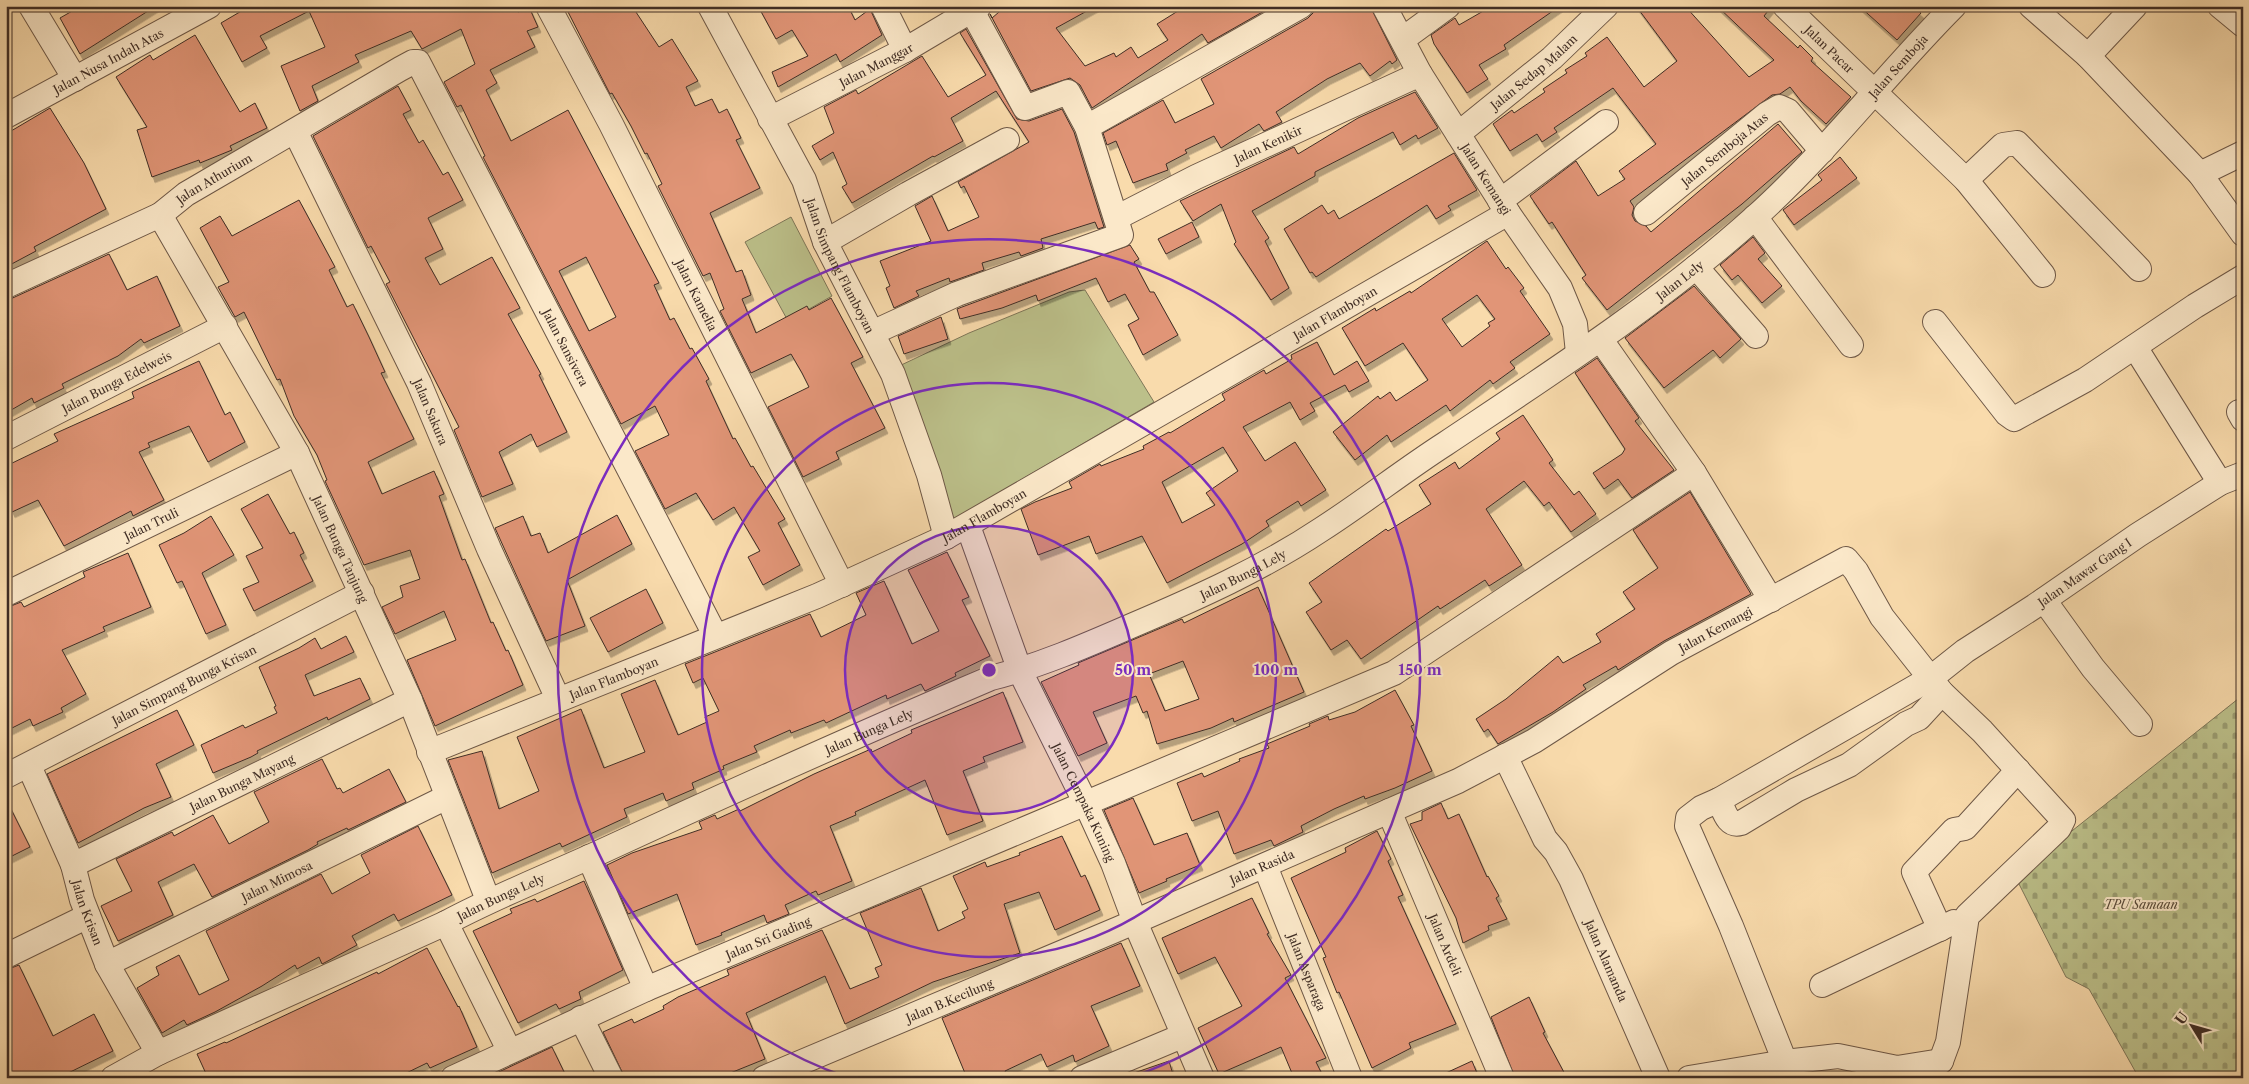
<svg xmlns="http://www.w3.org/2000/svg" width="2249" height="1084" font-family="'Libre Caslon Text',serif">
<defs>
<pattern id="cemetery-stones" width="16" height="16" patternUnits="userSpaceOnUse" patternTransform="scale(1.25)"><rect width="16" height="16" fill="#bcc08a"/><path d="M2 7V4a2 2 0 0 1 4 0v3zM10 15v-3a2 2 0 0 1 4 0v3z" fill="#9a9c71"/></pattern>
<filter id="shadow"><feDropShadow dx="3" dy="5.5" stdDeviation="0" flood-color="#0004"/></filter>
</defs>
<rect width="100%" height="100%" fill="#f9dbac"/>
<filter id="stains"><feTurbulence type="fractalNoise" baseFrequency=".004" numOctaves="4"/><feColorMatrix values="0 0 0 0 .2 0 0 0 0 .09 0 0 0 0 .02 0 0 0 .5 -.17"/></filter>
<radialGradient id="worn" r=".72"><stop offset=".6" stop-color="#630" stop-opacity="0"/><stop offset="1" stop-color="#630" stop-opacity=".3"/></radialGradient>
<!-- green -->
<path fill="#bcc08a" stroke="#7e7658" d="M791,217l41,79 -44,25 -43,-79z
M1085,290l69,112 -205,120 -52,-155 72,-34 100,-41z"/>
<!-- cemetery -->
<path fill="url(#cemetery-stones)" stroke="#7e7658" d="M2243,695v383h-104l-50,-89 -23,-12 -48,-95 40,-40z"/>
<!-- building -->
<path fill="#e19577" stroke="#3f2d25" fill-rule="evenodd" filter="url(#shadow)" d="M81,6h75l-76,48 -20,-36z
M250,6h265l3,6 11,-5 9,20 -11,4 8,16 -45,23 7,13 -11,7 25,51 57,-31 91,173 -5,2 16,35 4,-2 16,31 2,-1 17,31 -3,2 27,58 2,-1 16,29 2,-1 32,53 -7,4 22,42 -37,20 -15,-28 12,-6 -26,-44 -21,13 -17,-27 -31,16 -30,-58 34,-16 -14,-29 -34,18 -138,-267 2,-1 -24,-51 -4,2 -13,-25 31,-18 -14,-35 -39,20 -11,-18 -56,24 4,7 -47,24 6,15 -18,10 -19,-45 44,-19 -16,-36 -49,25 7,12 -25,14 -21,-39zM586,257l30,60 -27,14 -30,-60z
M565,6h67l27,41 13,-8 26,42 -12,6 9,19 17,-7 7,14 8,-4 14,29 -5,2 24,48 -50,25 26,59 6,-2 9,25 -9,4 14,34 51,-27 2,4 22,-12 32,59 -12,6 34,65 -49,24 3,7 -36,18 -35,-70 41,-20 -7,-14 -11,-19 -40,19 -31,-62 4,-2 -14,-36 -7,3 -45,-90 4,-2 -15,-31 -2,1 -14,-28 -19,-33 -2,1z
M758,6h90l7,14 15,-11 12,26 -42,27 -4,-8 -58,33 -6,-15 36,-16 -16,-26 -16,9z
M1006,6h90l-40,22 29,38 29,-13 2,4 15,-10 7,11 30,-18 -11,-16 29,-18h87l-65,37 -6,-9 -110,74 -12,-23 -10,-7 -39,13 -41,-77 2,4z
M1315,6h55l27,54 -5,4 -2,-3 -20,15 -10,-13 -33,16 -51,33 6,10 -18,9 -5,-7 -38,24 -7,-12 -29,14 2,3 -21,11 2,6 -35,13 -17,-42 -9,4 -4,-12 60,-33 12,23 39,-19 -13,-25 107,-61 5,-5z
M1492,6h68l-56,39 2,4 -27,16 9,14 -21,14 -33,-49 -3,-9 24,-17 4,7z
M1636,6h49l64,71 25,-17 -57,-54h55l-8,10 34,32 2,-3 13,13 -2,3 40,36 -25,27 -25,-23 -11,-14 -10,7 -8,1 -142,106 4,6 -2,8 3,6 11,5 5,6 127,-108 24,28 -60,52 -135,106 -25,-32 4,-3 -34,-53 -3,2 -19,-28 46,-35 22,35 27,-17 -6,-8 37,-27 -43,-56 -59,40 3,4 -15,10 -5,-8 -27,17 -17,-27 19,-14 2,3 31,-21 -2,-3 24,-16 -2,-3 22,-14 -2,-3 22,-16 37,50 33,-26z
M1859,6h54l8,7 -24,27z
M966,29l51,90 12,2 33,-12 12,23 30,95 -6,2 -3,-7 -54,17 2,9 -22,8 -2,-4 -37,11 2,7 -34,12 -1,-4 -33,13 3,5 -25,12 -8,-20 4,-2 -10,-25 51,-20 -16,-35 17,-10 16,35 31,-14 -15,-31 -3,2 -3,-6 71,-40 -33,-51 -45,27 12,23 -29,16 -1,-1 -81,47 -10,-16 5,-3 -14,-32 -13,8 -8,-14 22,-13 -10,-26 32,-17 2,4 64,-38 26,41 38,-22 -26,-42z
M195,35l45,77 15,-9 12,25 -37,18 2,4 -32,13 -1,-3 -47,17 -15,-47 10,-3 -31,-50 34,-22 3,5z
M398,86l13,24 -8,4 16,29 4,-3 20,35 5,-3 15,28 -35,18 15,31 -18,9 15,27 52,-28 28,51 -12,6 33,60 -2,1 28,57 -30,15 -6,-13 -32,18 14,32 -31,13 -28,-67 5,-3 -73,-143 4,-2 -19,-36 -3,2 -55,-112z
M1415,92l23,36 -20,11 -2,-4 -16,10 -7,-13 -78,40v4l-63,35 17,27 -4,3 24,47 -18,12 -37,-56 2,-2 -15,-38 -28,17 -13,-20 114,-54 4,7 60,-36z
M50,108l34,55 22,46 -72,38 2,4 -30,16v-133z
M1454,153l23,37 -29,16 3,4 -15,9 -9,-14 -111,72 -4,-5 -2,1 -26,-44 38,-24 6,9 6,-4 5,9z
M1840,157l17,21 -63,47 -11,-15 39,-30 -4,-5z
M299,200l36,67 -6,3 18,37 6,-3 16,33 16,35 -4,1 33,66 -46,23 14,32 52,-23 10,23 -5,2 23,64 3,-1 26,64 2,-1 13,29 2,-1 15,35 -88,41 -28,-66 49,-20 -12,-29 -49,23 -13,-27 21,-10 -3,-11 20,-7 -10,-29 -46,15 -39,-84 2,-1 -10,-25 -23,-39 -14,-37 -3,1 -33,-68 -9,5 -17,-30 11,-5 -29,-54 20,-12 12,20z
M1192,222l7,15 -33,17 -8,-15z
M1753,237l12,16 -7,6 24,27 -20,17 -24,-28 -6,5 -12,-15z
M1487,241l19,28 2,-2 16,21 -4,3 30,43 -40,28 5,6 -22,16 -3,-4 -40,31 -4,-6 -55,37 -4,-7 -32,25 -22,-28 45,-36 2,3 10,-7 6,9 32,-21 -25,-37 -38,23 -23,-38 33,-20 1,3 34,-20 1,2zM1477,295l18,24 -7,4 2,3 -28,21 -20,-28z
M1130,245l9,14 -5,3 16,30h4l24,43 -35,20 -15,-30 11,-6 -14,-25 -17,8 -12,-24 -58,23 -2,-6 -34,13 -42,11 -3,-10 5,-2z
M109,254l18,36 30,-14 23,50 -36,17 -3,-4 -23,17 -56,28 2,4 -30,15 -2,-5 -26,15v-112z
M1694,286l47,53 -21,19 -7,-8 -49,38 -39,-50z
M941,317l7,22 -44,15 -6,-18z
M1317,342l17,33 23,-14 12,20 -20,11 -4,-7 -35,18 5,8 -15,9 -10,-18 -47,25 22,34 30,-19 31,48 -25,16 -3,-5 -32,20 3,5 -27,18 -75,39 -25,-47 -46,18 -7,-18 -51,19 -17,-46 14,-7 37,-14 -3,-6 31,-18 1,2 43,-17 -1,-3 26,-14 1,1 55,-33 -3,-6 42,-24 2,4 26,-15 -1,-4zM1223,447l15,24 -32,22 9,12 -33,18 -20,-41z
M1597,358l42,60 -4,3 39,49 -42,28 -14,-19 -14,10 -11,-16 29,-19 3,-5 -50,-76z
M199,361l26,54 5,-3 15,30 -37,20 -19,-36 -41,17 2,4 -11,5 25,48 -31,16 -2,-5 -67,35 -26,-46 -26,12 -6,-14v-32l52,-25 -4,-7 80,-36 -2,-6z
M1523,415l30,45 -4,3 25,32 5,-4 17,23 -25,18 -22,-30 -5,4 -20,-25 -38,28 36,56 -33,21 -4,-6 -45,29 -2,-3 -77,53 -14,-19 -16,10 -25,-38 16,-10 -13,-19 77,-54 2,2 43,-27 -12,-19 36,-23 4,7 41,-30 -4,-6z
M1690,492l61,102 -87,47 -46,29 -2,-4 -33,19 3,4 -33,23 -55,32 -10,-15 -4,3 -8,-13 30,-20 52,-43 5,7 38,-21 -5,-8 39,-25 -12,-17 35,-24 -25,-38z
M268,494l22,40 4,-2 10,21 -4,2 13,26 -59,30 -11,-22 16,-7 -13,-26 17,-8 -22,-39z
M617,515l15,29 -65,36 18,46 -39,15 -51,-113 28,-12 8,20 9,-3 8,20z
M211,516l23,39 -32,18 24,52 -20,9 -24,-53 -5,2 -18,-38 25,-12z
M947,552l22,45 -7,3 28,56 -35,17 1,3 -31,15 -4,-7 -34,15 -1,-4 -60,28 -2,-3 -33,13 -1,-3 -36,16 3,6 -34,14 1,3 -32,14 2,6 -28,12 -3,-8 -39,16 3,8 -65,30 -2,-4 -68,30 -44,-113 34,-9 17,58 40,-18 -22,-54 64,-28 23,59 41,-16 -24,-58 34,-14 23,55 29,-13 -2,-5 14,-6 -16,-33 -10,5 -8,-19 125,-50 11,23 45,-22 -10,-22 28,-12 28,63 27,-13 -31,-61z
M128,553l23,54 -48,20 2,4 -43,19 24,44 -25,14 2,4 -30,14 -3,-7 -24,12v-123l15,-6 3,5 61,-30 -2,-5z
M1258,587l46,105 -70,30 -1,-4 -22,10 -54,16 -10,-33 -4,2 -7,-17 -43,16 14,31 -29,13 -37,-74 38,-17 -1,-2 104,-44 2,4zM1183,661l16,38 -34,12 -16,-37z
M646,589l17,34 -55,29 -18,-34z
M346,636l8,16 -49,23 9,21 46,-18 10,21 -42,21 -1,-3 -70,34 1,2 -7,4 -38,16 -12,-28 42,-20 2,3 32,-15 -3,-6 2,-1 -17,-39 40,-19 16,-10 6,11z
M1395,690l19,35 -3,1 21,45 -37,17 -30,11 -1,-3 -30,13 -33,17 2,6 -29,14 -3,-6 -37,14 -16,-43 -26,10 -15,-38 25,-10 2,4 36,-16 -1,-2 30,-11 -2,-4 43,-18 -1,-2 19,-8 1,4 26,-8z
M1003,692l20,50 -40,15 2,5 -22,9 20,50 -36,14 -22,-55 -70,32 1,3 -26,11 22,55 -34,14 -2,-4 -31,14 4,9 -22,9 -3,-8 -43,18 1,2 -26,10 -19,-51 -49,20 -21,-49 25,-12 70,-24 -3,-7 16,-7 2,4 22,-10 1,2 74,-37 57,-25 1,3 40,-19 -1,-3z
M177,710l17,35 -38,19 15,33 -27,11 -66,35 -31,-69z
M322,759l15,30 3,-1 3,5 46,-24 17,33 -58,28 -1,-2 -30,14 1,2 -10,6 -96,47 -18,-33 -36,18 15,33 -55,26 -17,-35 31,-15 -16,-32 56,-27 2,4 39,-21 16,29 40,-22 -15,-30z
M1133,798l21,47 33,-12 13,32 -34,14 1,2 -28,12 -35,-83z
M6,799l24,48 -24,12z
M1441,803l7,16 11,-5 28,63 1,-1 11,20 -3,2 11,21 -19,7 1,4 -26,13 -7,-25 -46,-94 12,-4v-8z
M418,826l34,69 -54,26 -4,-7 -42,22 5,9 -31,17 -4,2 -3,-7 -22,12 -2,-4 -33,21 -47,26 -28,13 -3,-5 -22,13 -25,-45 22,-13 -3,-8 23,-12 20,40 30,-15 -23,-49 115,-57 11,20 38,-21 -9,-18z
M1377,831l14,28 -3,2 15,34 -5,2 58,127 -47,19 2,5 -39,20 -33,-76 -2,1 -14,-35 3,-1 -35,-79 55,-26 -1,-4z
M1062,836l19,41 4,-2 15,35 -45,20 -16,-38 -35,12 16,49 -87,29 -88,42 -20,-48 -79,37 19,46 -47,19h-57l-2,-5 -11,5h-23l-22,-46 29,-13 2,4 30,-14 -1,-3 15,-9 51,-22 -2,-5 95,-40 28,59 29,-12 -4,-9 7,-3 -22,-52 61,-25 17,43 27,-13 -3,-6 6,-3 -15,-33 32,-14 2,5 33,-12 -1,-2z
M584,881l39,89 -44,22 2,7 -22,10 -3,-5 -38,19 -45,-92 39,-18 -2,-4 25,-10 2,3z
M1252,898l17,35 -2,1 24,41 -6,3 41,80 -10,4 8,16h-30l-13,-31 -62,27 -21,-46 44,-22 -27,-49 -37,17 -16,-36z
M1121,943l19,43 -49,20 18,40 -34,16 -2,-7 -26,12 -6,-13 -36,17 3,7h-41l-25,-60z
M427,948l31,59 1,-1 18,41 -47,21 -3,-5 -31,15h-188l-11,-24 28,-12 1,1 151,-71 1,2z
M19,965l34,71 41,-22 19,37 -55,27h-52v-108z
M1529,997l16,35 -2,1 24,45h-52l-24,-61z
M552,1047l15,31h-81z
M1169,1061l5,17h-45l-1,-3z
M1472,1061l7,17h-44z"/>
<g fill="none" stroke-linecap="round" stroke-linejoin="round">
<!-- minor casing -->
<g stroke="#6e5847" stroke-width="26">
<g id="minor">
<path d="M31,6l44,73"/>
<path id="s1" d="M548,6l63,118 231,461"/>
<path id="s2" d="M710,6l94,174 21,62 68,132 36,101 17,62"/>
<path d="M883,6l22,44"/>
<path id="s3" d="M1384,6l36,68 88,139 52,75 15,36 3,29"/>
<path id="s4" d="M1785,6l181,174 77,95"/>
<path d="M2031,6l57,50 112,118 43,60"/>
<path d="M2220,6l23,19"/>
<path d="M1403,39l45,-33"/>
<path d="M2088,56l47,-50"/>
<path id="s5" d="M6,116l203,-110"/>
<path id="s6" d="M770,119l135,-69 74,-44"/>
<path d="M1087,127l214,-121"/>
<path id="s7" d="M295,131l124,252 70,166 69,150"/>
<path id="s8" d="M1458,134l94,-76 54,-52"/>
<path d="M2200,174l43,-21"/>
<path d="M1966,180l37,-35 14,-2 122,126"/>
<path d="M1500,201l106,-79"/>
<path id="s9" d="M1646,213l121,-99 12,-7 9,4 34,40"/>
<path id="s10" d="M160,215l137,238 113,247 78,200"/>
<path d="M1755,217l96,128"/>
<path id="s11" d="M1116,218l80,-41 224,-103"/>
<path d="M825,242l83,-48 99,-54"/>
<path d="M1696,267l60,69"/>
<path id="s12" d="M6,286l154,-71 26,-21 214,-125 13,-7h5l297,573"/>
<path d="M1935,322l72,92 7,5 71,-39 110,-74 48,-29"/>
<path d="M872,333l85,-39 164,-59 -34,-108 -19,-35 -43,16 -53,-97"/>
<path d="M1601,340l93,133 77,127"/>
<path d="M2135,347l85,136"/>
<path d="M2239,412l4,7"/>
<path id="s13" d="M6,438l219,-112"/>
<path id="s14" d="M968,526l52,145 66,133 27,59 22,59 67,156"/>
<path id="s15" d="M6,594l291,-141"/>
<path d="M2044,600l49,68 47,56"/>
<path id="s16" d="M429,752l388,-156 129,-59 562,-324"/>
<path id="s17" d="M1505,756l40,83 11,13 15,27 87,199"/>
<path id="s18" d="M29,766l44,99 9,35 25,64 51,89"/>
<path id="s19" d="M6,776l356,-183"/>
<path d="M1719,800c5,10 8,27 22,23l55,-33 53,-25 57,-41 13,-6 23,-25"/>
<path id="s20" d="M1389,811l113,267"/>
<path d="M589,857l57,132"/>
<path id="s21" d="M73,865l337,-165"/>
<path id="s22" d="M1265,866l85,212"/>
<path d="M446,923l63,127"/>
<path d="M1940,929l-26,-57 40,-42 11,-2 53,-58"/>
<path d="M6,956l82,-40"/>
<path id="s23" d="M107,964l340,-167"/>
<path d="M1822,985l132,-63"/>
<path d="M581,1018l30,60"/>
<path id="s24" d="M1785,1062l-54,-136 -44,-100 1,-8 13,-10 18,-8 212,-122 34,-27 70,-45 103,-71 82,-52 23,-9"/>
<path id="s25" d="M113,1078l45,-25 288,-130c52,-28 107,-49 161,-74 128,-59 255,-116 384,-171 48,-12 94,-32 140,-52 66,-28 131,-57 191,-97 42,-27 81,-58 123,-85 106,-71 213,-140 308,-225 73,-65 132,-144 201,-213"/>
<path id="s26" d="M453,1078l193,-89 748,-316 300,-200"/>
<path id="s27" d="M764,1078l354,-149 340,-148 76,-40 137,-88 175,-94 10,12 26,46 60,76 40,38 81,89 -4,8 -92,88 -19,126 -7,19"/>
<path d="M1082,1078l100,-42"/>
<path d="M1689,1078l96,-16 53,-6 59,12 44,-7"/>
</g>
</g>
<!-- minor -->
<use href="#minor" stroke="#fbe8c9" stroke-width="24"/>
</g>
<!-- distance rings -->
<circle cx="989" cy="670" r="144" fill="#7b2cbf" fill-opacity=".12"/>
<g fill="none" stroke="#7b2cbf" stroke-width="2.5">
<circle cx="989" cy="670" r="144"/>
<circle cx="989" cy="670" r="287"/>
<path d="M849 1078A431 431 0 1 1 1129 1078"/>
</g>
<g text-anchor="middle" dominant-baseline="central" stroke-width="4" stroke-linejoin="round" paint-order="stroke">
<!-- street labels -->
<g font-size="12" fill="#3f2d25" stroke="#fbe8c9">
<text stroke="none"><textPath href="#s4" startOffset="62">Jalan Pacar</textPath></text>
<text stroke="none"><textPath href="#s5" startOffset="116">Jalan Nusa Indah Atas</textPath></text>
<text stroke="none"><textPath href="#s6" startOffset="119">Jalan Manggar</textPath></text>
<text stroke="none"><textPath href="#s25" startOffset="2071">Jalan Semboja</textPath></text>
<text stroke="none"><textPath href="#s8" startOffset="98">Jalan Sedap Malam</textPath></text>
<text stroke="none"><textPath href="#s11" startOffset="169">Jalan Kenikir</textPath></text>
<text stroke="none"><textPath href="#s9" startOffset="101">Jalan Semboja Atas</textPath></text>
<text stroke="none"><textPath href="#s12" startOffset="235">Jalan Athurium</textPath></text>
<text stroke="none"><textPath href="#s3" startOffset="201">Jalan Kemangi</textPath></text>
<text stroke="none"><textPath href="#s2" startOffset="291">Jalan Simpang Flamboyan</textPath></text>
<text stroke="none"><textPath href="#s25" startOffset="1765">Jalan Lely</textPath></text>
<text stroke="none"><textPath href="#s1" startOffset="325">Jalan Kamelia</textPath></text>
<text stroke="none"><textPath href="#s16" startOffset="1009">Jalan Flamboyan</textPath></text>
<text stroke="none"><textPath href="#s12" startOffset="792">Jalan Sansivera</textPath></text>
<text stroke="none"><textPath href="#s13" startOffset="124">Jalan Bunga Edelweis</textPath></text>
<text stroke="none"><textPath href="#s7" startOffset="312">Jalan Sakura</textPath></text>
<text stroke="none"><textPath href="#s16" startOffset="604">Jalan Flamboyan</textPath></text>
<text stroke="none"><textPath href="#s15" startOffset="161">Jalan Truli</textPath></text>
<text stroke="none"><textPath href="#s10" startOffset="380">Jalan Bunga Tanjung</textPath></text>
<text stroke="none"><textPath href="#s24" startOffset="731">Jalan Mawar Gang I</textPath></text>
<text stroke="none"><textPath href="#s25" startOffset="1238">Jalan Bunga Lely</textPath></text>
<text stroke="none"><textPath href="#s27" startOffset="1054">Jalan Kemangi</textPath></text>
<text stroke="none"><textPath href="#s16" startOffset="199">Jalan Flamboyan</textPath></text>
<text stroke="none"><textPath href="#s19" startOffset="200">Jalan Simpang Bunga Krisan</textPath></text>
<text stroke="none"><textPath href="#s25" startOffset="832">Jalan Bunga Lely</textPath></text>
<text stroke="none"><textPath href="#s21" startOffset="188">Jalan Bunga Mayang</textPath></text>
<text stroke="none"><textPath href="#s14" startOffset="300">Jalan Cempaka Kuning</textPath></text>
<text stroke="none"><textPath href="#s27" startOffset="541">Jalan Rasida</textPath></text>
<text stroke="none"><textPath href="#s23" startOffset="189">Jalan Mimosa</textPath></text>
<text stroke="none"><textPath href="#s25" startOffset="428">Jalan Bunga Lely</textPath></text>
<text stroke="none"><textPath href="#s18" startOffset="158">Jalan Krisan</textPath></text>
<text stroke="none"><textPath href="#s26" startOffset="345">Jalan Sri Gading</textPath></text>
<text stroke="none"><textPath href="#s20" startOffset="145">Jalan Ardeli</textPath></text>
<text stroke="none"><textPath href="#s17" startOffset="229">Jalan Alamanda</textPath></text>
<text stroke="none"><textPath href="#s22" startOffset="114">Jalan Asparaga</textPath></text>
<text stroke="none"><textPath href="#s27" startOffset="201">Jalan B.Kecilung</textPath></text>
</g>
<!-- park labels -->
<g font-size="12" font-style="italic" fill="#584a39" stroke="#fbe8c9">
<text x="2141" y="904">TPU Samaan</text>
</g>
</g>
<circle cx="989" cy="670" r="8" fill="#7b2cbf" stroke="#fbe8c9" stroke-width="2.5"/>
<g font-size="15" text-anchor="middle" font-weight="bold" fill="#7b2cbf" stroke="#fbe8c9" stroke-width="4" stroke-linejoin="round" paint-order="stroke">
<text x="1133" y="675">50 m</text>
<text x="1276" y="675">100 m</text>
<text x="1420" y="675">150 m</text>
</g>
<!-- margin -->
<rect width="2249" height="1084" fill="none" stroke="#f9dbac" stroke-width="25"/>
<rect x="8" y="8" width="2234" height="1069" fill="none" stroke="#3f2d25" stroke-width="2.5"/>
<rect x="12" y="12" width="2224" height="1059" fill="none" stroke="#3f2d25"/>
<!-- north arrow -->
<g transform="translate(2192 1026) rotate(307)" stroke="#fbe8c9" stroke-width="4" paint-order="stroke">
<path d="M0-4L9 19L0 12L-9 19Z" fill="#3f2d25"/>
<text y="-8" font-size="14" font-weight="bold" text-anchor="middle" fill="#3f2d25">U</text>
</g>
<rect width="100%" height="100%" filter="url(#stains)"/>
<rect width="100%" height="100%" fill="url(#worn)"/>
</svg>
